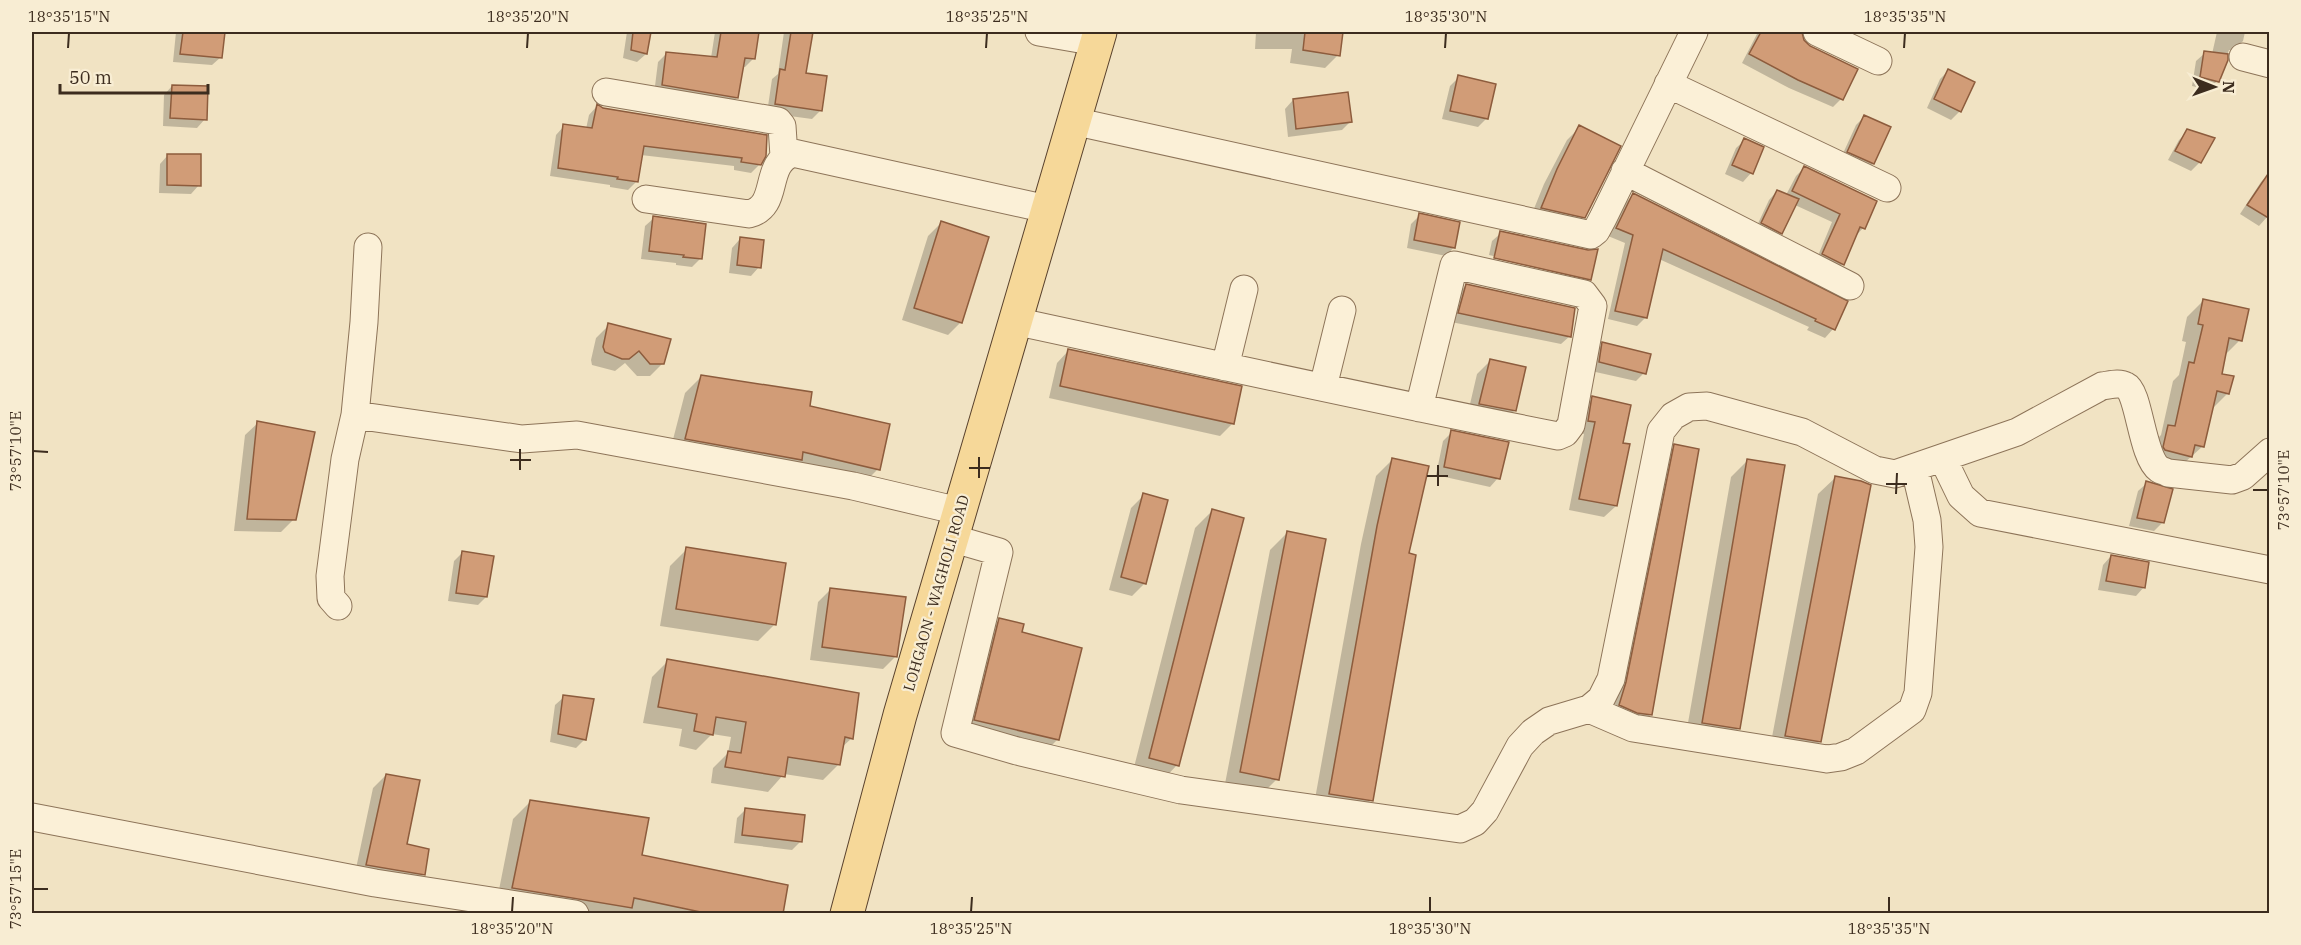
<svg xmlns="http://www.w3.org/2000/svg" width="2301" height="945" font-family="'IBM Plex Serif',serif">
<rect width="100%" height="100%" fill="#f1e3c3"/>
<!-- shadow -->
<path fill="#0003" d="M176,32h47l-2,25 -9,8 -39,-3z
M627,32h22l-3,22 -9,8 -14,-4z
M715,32h42l-4,27 -8,8h-3l-5,31 -9,8 -74,-12 4,-32 9,-9 44,5z
M784,32h27l-6,42 15,37 -8,8 -45,-6 5,-34 6,-5z
M1256,32h86l-4,23 -13,13 -35,-5 2,-14h-37z
M1758,32l42,1 2,8 39,58 -8,8 -44,-19 -47,-25z
M2217,32h28l-2,9 -9,9h-5l-12,31 -8,9 -17,-4 4,-25 9,-8 7,1z
M1948,71l12,40 -9,9 -24,-12 13,-29z
M1459,77l27,42 -8,8 -36,-8 8,-33z
M172,86l33,33 -8,9 -34,-2 1,-31z
M1293,100l57,22 -8,8 -54,7 -3,-28z
M597,106l163,58 -9,9 -17,-3v-4l-93,-11 -5,27 -8,8 -18,-3v-2l-60,-9 6,-41 8,-9 22,3 3,-14z
M1864,117l25,11 -16,36 -9,8 -24,-12 16,-35z
M1580,127l4,90 -13,13 -42,-9 15,-37 23,-44z
M2188,131l12,31 -9,9 -23,-11 11,-20z
M1745,140l17,8 -11,25 -8,9 -18,-8 11,-26z
M168,155l31,30 -8,9 -32,-1 1,-29z
M1804,168l71,34 -12,26 -9,10 -12,26 -8,9 -19,-10 17,-41 -37,-17 -14,28 -8,8 -19,-9 15,-32 8,-9 9,4 10,-19z
M2269,174l1,37 -3,6 -8,9 -19,-12 21,-32z
M1633,195l213,107 -13,27 -8,9 -18,-8 2,-3 -150,-68 -13,58 -9,9 -29,-7 17,-76 -17,-7 17,-33z
M1420,215l34,32 -8,9 -39,-8 4,-24z
M654,218l46,41 -8,8 -16,-2v-2l-35,-4 4,-33z
M941,223l20,99 -13,13 -46,-15 26,-84z
M1501,233l87,19 8,-1 -7,29 -8,8 -94,-22 1,-8 97,23v-3l-96,-23 3,-14z
M740,239l19,28 -8,9 -22,-3 3,-25z
M1466,285l104,51 -9,8 -110,-22 7,-28z
M2204,300l36,40 -16,16 -4,19 8,18 -17,17 -8,36 -30,27 -21,-29 9,-9 12,-54 6,-6 7,-33 -4,-1 5,-24z
M609,325l54,38 -13,13h-13l-12,-13 -10,8 -23,-6 -1,-5 5,-22z
M1603,344l41,29 -8,8 -45,-10 3,-19z
M1069,350l164,73 -13,13 -171,-38 8,-35z
M1490,361l34,8 -10,42 -13,13 -34,-7 10,-43z
M702,376l106,31 70,62 -16,16 -193,-30 16,-62z
M1593,398l28,46 -5,62 -12,11 -35,-7 15,-76 -7,-2 4,-23z
M258,423l36,96 -13,13 -47,-1 11,-96z
M1452,432l46,46 -8,9 -54,-12 7,-34z
M1675,446l-24,268 -17,18 -31,-10 55,-259z
M1392,460l16,95 -37,245 -16,17 -42,-7 48,-266 15,-68z
M1748,460l-9,268 -18,18 -36,-6 46,-263z
M1836,477l-16,264 -17,18 -34,-6 49,-259z
M2147,483l16,39 -9,9 -25,-5 9,-35z
M1144,495l1,88 -13,13 -23,-6 22,-82z
M1212,511l-35,254 -17,18 -28,-8 63,-247z
M1287,533l-10,246 -17,17 -36,-7 46,-239z
M687,549l88,75 -17,17 -98,-15 10,-60z
M463,552l23,45 -8,8 -30,-4 6,-40z
M2111,556l33,31 -8,9 -38,-6 5,-25z
M831,589l65,67 -13,13 -73,-9 8,-58z
M1000,620l20,13 38,106 -13,13 -83,-19 25,-101z
M668,661l184,77 -11,10 -2,16 -16,16 -39,-6 -16,18 -57,-9 2,-15 15,-15 3,-16 -19,-3 -16,16 -17,-4 3,-17 -39,-6 9,-46z
M564,697l21,42 -9,9 -26,-6 5,-37z
M386,775l19,71 19,28 -13,13 -57,-9 19,-90z
M530,802l110,55 141,57h-235l-50,-9 17,-86z
M746,809l55,32 -9,9 -58,-7 3,-25z"/>
<!-- building -->
<path fill="#d19c77" stroke="#8d5c3d" stroke-width="1.5" d="M183,32h42l-3,26 -42,-4z
M633,32h18l-4,22 -16,-4z
M721,32h38l-4,27 -10,-1 -7,40 -76,-13 4,-33 51,5z
M791,32h22l-7,41 21,3 -5,35 -47,-7 5,-35 5,1z
M1305,32h38l-3,24 -37,-6z
M1761,32h41l2,8 6,6 48,23 -15,31 -45,-20 -49,-26z
M2204,51l24,3v6l-9,22 -19,-5z
M1948,69l27,13 -14,30 -27,-13z
M1458,75l38,9 -8,35 -38,-8z
M172,85l36,1 -1,34 -37,-2z
M1348,92l4,30 -56,7 -3,-30z
M597,104l6,4 164,27 -1,21 -5,9 -20,-3 1,-4 -98,-12 -6,36 -21,-3 1,-2 -60,-9 5,-44 29,4z
M1864,115l27,12 -17,37 -27,-12z
M1579,125l42,21 -36,72 -44,-10 16,-39z
M2187,129l28,9 -14,25 -26,-12z
M1744,138l20,9 -11,27 -21,-9z
M167,154h34v32l-34,-1z
M1804,166l73,35 -12,28 -5,-2 -16,38 -22,-11 18,-40 -48,-23z
M2270,171v48l-23,-14z
M1777,190l22,9 -17,35 -21,-11z
M1633,193l215,108 -13,29 -20,-9 1,-2 -153,-70 -16,69 -32,-7 18,-76 -17,-7z
M1419,213l41,9 -5,26 -41,-8z
M653,216l53,8 -4,35 -19,-2 1,-2 -35,-4z
M941,221l48,16 -27,86 -48,-15z
M1500,231l88,19 10,-1 -7,31 -97,-22z
M740,237l24,3 -3,28 -24,-3z
M1466,284l109,24 -4,29 -113,-24z
M2203,299l46,10 -7,32 -13,-3 -7,36 12,2 -5,18 -12,-3 -13,56 -9,-2 -3,12 -27,-7 -2,-3 5,-22 7,1 14,-64 5,1 9,-38 -5,-1z
M608,323l63,16 -7,25h-14l-11,-13 -10,8h-7l-17,-7 -2,-5z
M1602,342l49,12 -5,20 -47,-12z
M1068,349l174,37 -8,38 -174,-38z
M1490,359l36,8 -10,44 -37,-7z
M701,375l111,17 -2,14 80,18 -10,46 -77,-18 -1,8 -117,-21z
M1592,396l39,9 -8,38 7,1 -13,62 -38,-7 16,-77 -7,-1z
M257,421l58,11 -19,88 -49,-1z
M1451,430l58,12 -9,37 -56,-12z
M1674,444l25,5 -47,266 -15,-2 -18,-8 7,-23z
M1392,458l37,8 -20,87 7,2 -43,246 -44,-7 48,-268z
M1747,459l38,6 -45,264 -38,-6z
M1835,476l26,5 10,4 -50,257 -36,-6z
M2146,481l27,8 -9,34 -27,-5z
M1143,493l25,7 -22,84 -25,-7z
M1212,509l32,9 -65,248 -30,-8z
M1287,531l39,8 -47,241 -39,-8z
M686,547l100,16 -10,62 -100,-16z
M462,551l32,5 -7,41 -31,-4z
M2111,555l38,7 -4,26 -39,-7z
M830,588l76,9 -9,60 -75,-10z
M999,618l25,6 -2,8 60,16 -23,92 -85,-20z
M667,659l192,34 -6,46 -8,-2 -5,28 -52,-8 -3,20 -60,-10 3,-16 13,2 5,-31 -30,-5 -3,18 -19,-4 3,-17 -39,-7z
M563,695l31,4 -8,41 -28,-6z
M386,774l34,6 -13,64 22,5 -4,26 -59,-10z
M530,800l119,18 -7,37 146,30 -5,29h-73l-76,-16 -2,10 -120,-20z
M745,808l60,7 -3,27 -60,-7z"/>
<g fill="none" stroke-linecap="round" stroke-linejoin="round">
<!-- minor casing -->
<g stroke="#8d7459" stroke-width="29">
<path id="minor" d="M1039,32l58,10
M1817,32l61,29
M2243,57l27,7
M1668,84l219,104
M606,92l172,29 4,5 2,30
M1073,121l518,114 5,-4 7,-13 91,-186
M1625,171l225,115
M646,199l103,15c32,-8 13,-50 44,-61l254,56
M1014,321c181,39 362,79 544,115l7,-3 6,-8 22,-119 -9,-12 -130,-29 -35,143
M1225,367l19,-78
M1323,387l19,-77
M355,415l9,-93 4,-75
M1943,459l18,37 19,17 290,57
M951,538l48,14 -44,181 62,18 164,39 279,39 15,-7 10,-11 35,-65 13,-14 16,-11 40,-12 12,-10 10,-20 50,-248 12,-15 16,-9 18,-1 95,26 73,38 20,4 122,-42 85,-46c8,-1 17,-4 24,0 13,6 16,71 33,83 3,2 6,2 9,4l64,7 11,-4 27,-24
M338,606l-7,-8 -1,-22 15,-117 10,-44 167,24 55,-4 276,51 106,25
M1589,709l44,19 194,31 14,-2 15,-6 56,-41 6,-17 11,-146 -2,-27 -12,-51
M32,817l343,66 200,31"/>
</g>
<!-- major casing -->
<g stroke="#5a422d" stroke-width="35">
<path id="major" d="M847,914l53,-199 200,-683"/>
</g>
<!-- minor -->
<use href="#minor" stroke="#fbf0d7" stroke-width="27"/>
<!-- major -->
<use href="#major" stroke="#f6d899" stroke-width="33"/>
</g>
<!-- ticks -->
<path fill="none" stroke="#3c2c1e" stroke-width="2" d="M68,48l1,-15M527,48l1,-15M986,48l1,-15M1445,48l1,-15M1904,48l1,-15M33,451l15,1M510,460h21M969,468h21M520,470v-21M1427,476h21M979,478v-21M1886,484h21M1438,486v-21M2253,490h15M1896,494l1,-21M33,889h15M512,912l1,-15M971,912l1,-15M1430,912v-15M1889,912v-15"/>
<g text-anchor="middle" dominant-baseline="central" stroke-width="4.5" stroke-linejoin="round" paint-order="stroke">
<!-- street labels -->
<g font-size="15" fill="#3c2c1e" stroke="#f8edd3">
<text transform="translate(936 593) rotate(-74)">LOHGAON - WAGHOLI ROAD</text>
</g>
</g>
<!-- border -->
<rect width="2301" height="945" fill="none" stroke="#f8edd3" stroke-width="66"/>
<!-- north arrow -->
<g transform="translate(2214 87) rotate(91)" stroke="#f8edd3" stroke-width="4.5" paint-order="stroke">
<path d="M0-4.5L10 22L0 15L-10 22Z" fill="#3c2c1e"/>
<text y="-9" font-size="16" font-weight="bold" text-anchor="middle" fill="#3c2c1e">N</text>
</g>
<!-- scale -->
<path d="M60 84v9h148v-9" fill="none" stroke="#3c2c1e" stroke-width="3"/>
<text x="69" y="84" font-size="18" fill="#3c2c1e" stroke="#f8edd3" stroke-width="4.5" paint-order="stroke">50 m</text>
<rect x="33" y="33" width="2235" height="879" fill="none" stroke="#3c2c1e" stroke-width="2"/>
<g font-size="15" text-anchor="middle" fill="#3c2c1e">
<text x="69" y="22">18°35'15"N</text>
<text x="528" y="22">18°35'20"N</text>
<text x="987" y="22">18°35'25"N</text>
<text x="1446" y="22">18°35'30"N</text>
<text x="1905" y="22">18°35'35"N</text>
<text transform="translate(16 451) rotate(-90)" y="5">73°57'10"E</text>
<text transform="translate(2284 490) rotate(-90)" y="5">73°57'10"E</text>
<text transform="translate(16 889) rotate(-90)" y="5">73°57'15"E</text>
<text x="512" y="934">18°35'20"N</text>
<text x="971" y="934">18°35'25"N</text>
<text x="1430" y="934">18°35'30"N</text>
<text x="1889" y="934">18°35'35"N</text>
</g>
</svg>
